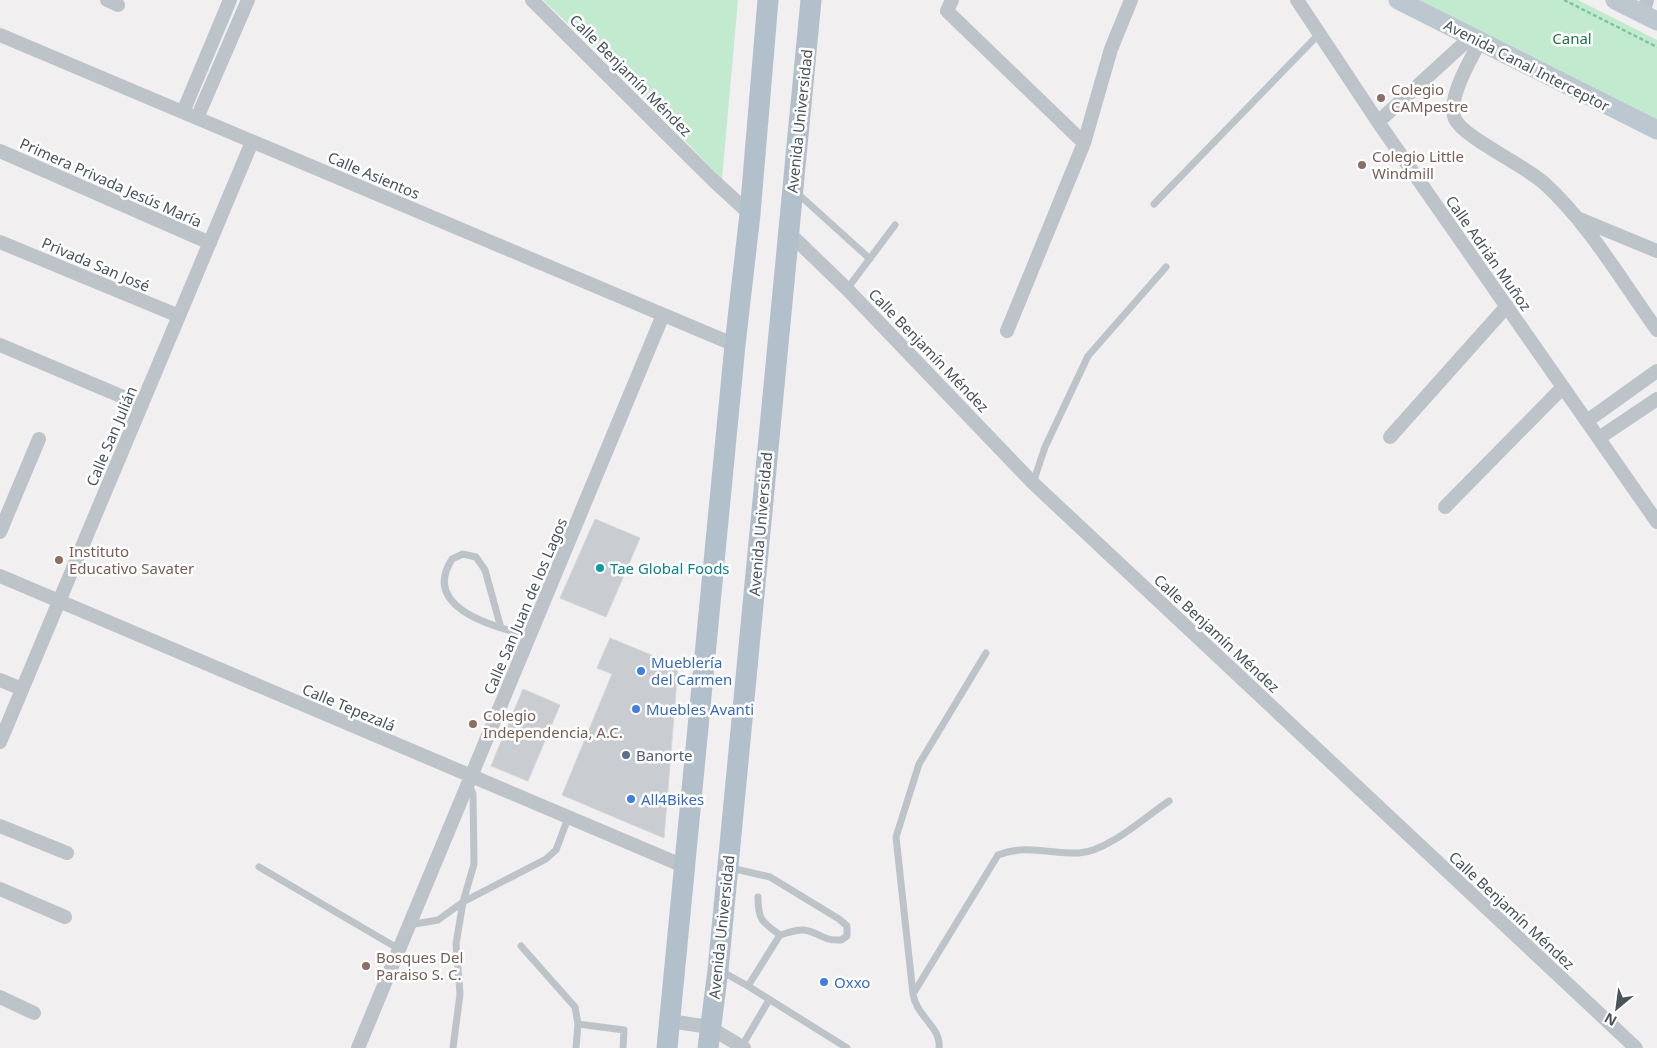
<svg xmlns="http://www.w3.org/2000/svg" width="1657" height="1048" font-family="'Noto Sans',sans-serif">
<rect width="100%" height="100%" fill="#f1efef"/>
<!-- green -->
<path fill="#c2eacf" d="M543,0h195l-16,179 -102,-106z
M1414,0h164l79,40v81z"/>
<!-- building -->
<path fill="#c9ccd1" stroke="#d4d6da" d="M595,519l45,19 -34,79 -46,-19z
M610,638l68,28 -14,172 -102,-43 50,-121 -15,-6z
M523,689l37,16 -32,76 -37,-15z"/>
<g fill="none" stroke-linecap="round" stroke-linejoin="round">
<!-- path -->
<path stroke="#7ec59d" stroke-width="2.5" stroke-dasharray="4 2.5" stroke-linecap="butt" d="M1564,0l93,47"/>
<!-- lane -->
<path stroke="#bcc4ca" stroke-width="7" d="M796,192l74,67
M1154,204l166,-171
M847,289l48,-64
M1033,483l12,-36 43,-91 78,-89
M501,628l-16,-58 -9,-13 -13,-3 -11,5c-32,50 44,68 78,77
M259,867l140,82
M731,868l39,9 69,42 8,7v10l-6,4c-19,1 -22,-8 -37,-10 -8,-1 -16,3 -24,5l-32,51
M758,897c0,23 4,25 22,38
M409,925l29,-5 25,-18 83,-43 10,-9 12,-32
M521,946l54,61 3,17 -2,24
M721,971l27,15 99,62
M913,994l-17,-157 23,-73 67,-111
M578,1024l46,6 -1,18
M742,1046l27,-46
M453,1048l7,-54 -4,-50 7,-42 11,-38 -1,-70 -4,-9
M939,1048c3,-20 -23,-32 -26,-54l85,-139c27,-11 53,-1 81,-2 28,-1 66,-36 90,-52"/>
<!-- street -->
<path stroke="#bcc4ca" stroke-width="14" d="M107,0l11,5
M532,0l181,180 37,34
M952,0l-5,11 137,132
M1297,0l81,122 279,400
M1643,14l4,-14
M0,35l735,310
M1480,42c-9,16 -34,59 -25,77 8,18 69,46 89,64 45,41 77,97 113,147
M183,112l47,-112
M197,118l51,-118
M1378,122l93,-85
M0,151l210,92
M1577,218l80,33
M787,231l60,58 186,194 603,565
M0,242l179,74
M1007,331l77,-188 27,-94 20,-49
M0,345l142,60
M1587,421l70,-50
M1390,437l117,-131
M1599,438l58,-39
M1445,507l118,-120
M0,532l39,-93
M0,576l686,291
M0,680l22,9
M0,742l252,-600
M0,826l67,27
M0,889l65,28
M0,997l34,16
M670,1021l39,6 35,21
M358,1048l305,-733"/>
<!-- secondary -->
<path stroke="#bdc7cf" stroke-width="19" d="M1398,0l259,130
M1615,0l42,21"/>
<!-- primary -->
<path stroke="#b2c0cb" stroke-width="21" d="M667,1048l68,-703 15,-131 18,-214
M708,1048l10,-78 93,-970"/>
</g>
<!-- markers -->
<g fill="#8d6e63" stroke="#fff" stroke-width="2">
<circle cx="1381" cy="98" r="5"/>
<circle cx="1362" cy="165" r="5"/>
<circle cx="59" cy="560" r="5"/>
<circle cx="473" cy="724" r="5"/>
<circle cx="366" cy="966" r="5"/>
</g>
<circle fill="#0f9aa8" stroke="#fff" stroke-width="2" cx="600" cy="568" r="5"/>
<g fill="#3f7fe0" stroke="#fff" stroke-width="2">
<circle cx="641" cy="671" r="5"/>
<circle cx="636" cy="709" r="5"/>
<circle cx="631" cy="799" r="5"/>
<circle cx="824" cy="982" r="5"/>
</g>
<circle fill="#5c6f8a" stroke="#fff" stroke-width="2" cx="626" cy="755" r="5"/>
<g text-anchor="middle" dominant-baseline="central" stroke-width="5" stroke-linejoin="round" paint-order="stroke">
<!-- park labels -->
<g font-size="15" fill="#217445" stroke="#fff">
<text x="1572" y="38">Canal</text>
</g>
<!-- street labels -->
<g font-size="15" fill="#49535a" stroke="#fff">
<text transform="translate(1527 65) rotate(27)">Avenida Canal Interceptor</text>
<text transform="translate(631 75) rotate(45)">Calle Benjamín Méndez</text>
<text transform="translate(799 121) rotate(-84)">Avenida Universidad</text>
<text transform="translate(374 175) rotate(23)">Calle Asientos</text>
<text transform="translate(111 182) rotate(24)">Primera Privada Jesús María</text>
<text transform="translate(1489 253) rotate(55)">Calle Adrián Muñoz</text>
<text transform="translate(96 264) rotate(23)">Privada San José</text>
<text transform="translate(929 350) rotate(46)">Calle Benjamín Méndez</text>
<text transform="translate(111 436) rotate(-67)">Calle San Julián</text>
<text transform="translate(760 524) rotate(-85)">Avenida Universidad</text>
<text transform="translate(525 606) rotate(-67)">Calle San Juan de los Lagos</text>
<text transform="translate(1217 633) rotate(43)">Calle Benjamín Méndez</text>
<text transform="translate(349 707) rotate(23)">Calle Tepezalá</text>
<text transform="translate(1512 910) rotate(43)">Calle Benjamín Méndez</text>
<text transform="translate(721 927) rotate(-84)">Avenida Universidad</text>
</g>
<!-- education labels -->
<g font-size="15" fill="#785e54" stroke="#fff" text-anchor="start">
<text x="1391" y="89">Colegio<tspan x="1391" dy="17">CAMpestre</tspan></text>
<text x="1372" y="156">Colegio Little<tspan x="1372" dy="17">Windmill</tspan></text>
<text x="69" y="551">Instituto<tspan x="69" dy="17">Educativo Savater</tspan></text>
<text x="483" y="715">Colegio<tspan x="483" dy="17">Independencia, A.C.</tspan></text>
<text x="376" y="957">Bosques Del<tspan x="376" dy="17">Paraiso S. C.</tspan></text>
</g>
<!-- culture labels -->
<g font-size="15" fill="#0d838f" stroke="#fff" text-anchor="start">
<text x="610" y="568">Tae Global Foods</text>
</g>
<!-- shop labels -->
<g font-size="15" fill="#366cbe" stroke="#fff" text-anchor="start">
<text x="651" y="662">Mueblería<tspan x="651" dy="17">del Carmen</tspan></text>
<text x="646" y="709">Muebles Avanti</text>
<text x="641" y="799">All4Bikes</text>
<text x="834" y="982">Oxxo</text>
</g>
<!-- service labels -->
<g font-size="15" fill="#4e5e75" stroke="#fff" text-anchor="start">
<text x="636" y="755">Banorte</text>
</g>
</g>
<!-- north arrow -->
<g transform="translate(1617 1008) rotate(209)" stroke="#ffffff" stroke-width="4" paint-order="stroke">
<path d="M0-4L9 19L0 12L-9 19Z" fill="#49535a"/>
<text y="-8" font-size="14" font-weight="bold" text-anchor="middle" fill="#49535a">N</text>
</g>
</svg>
